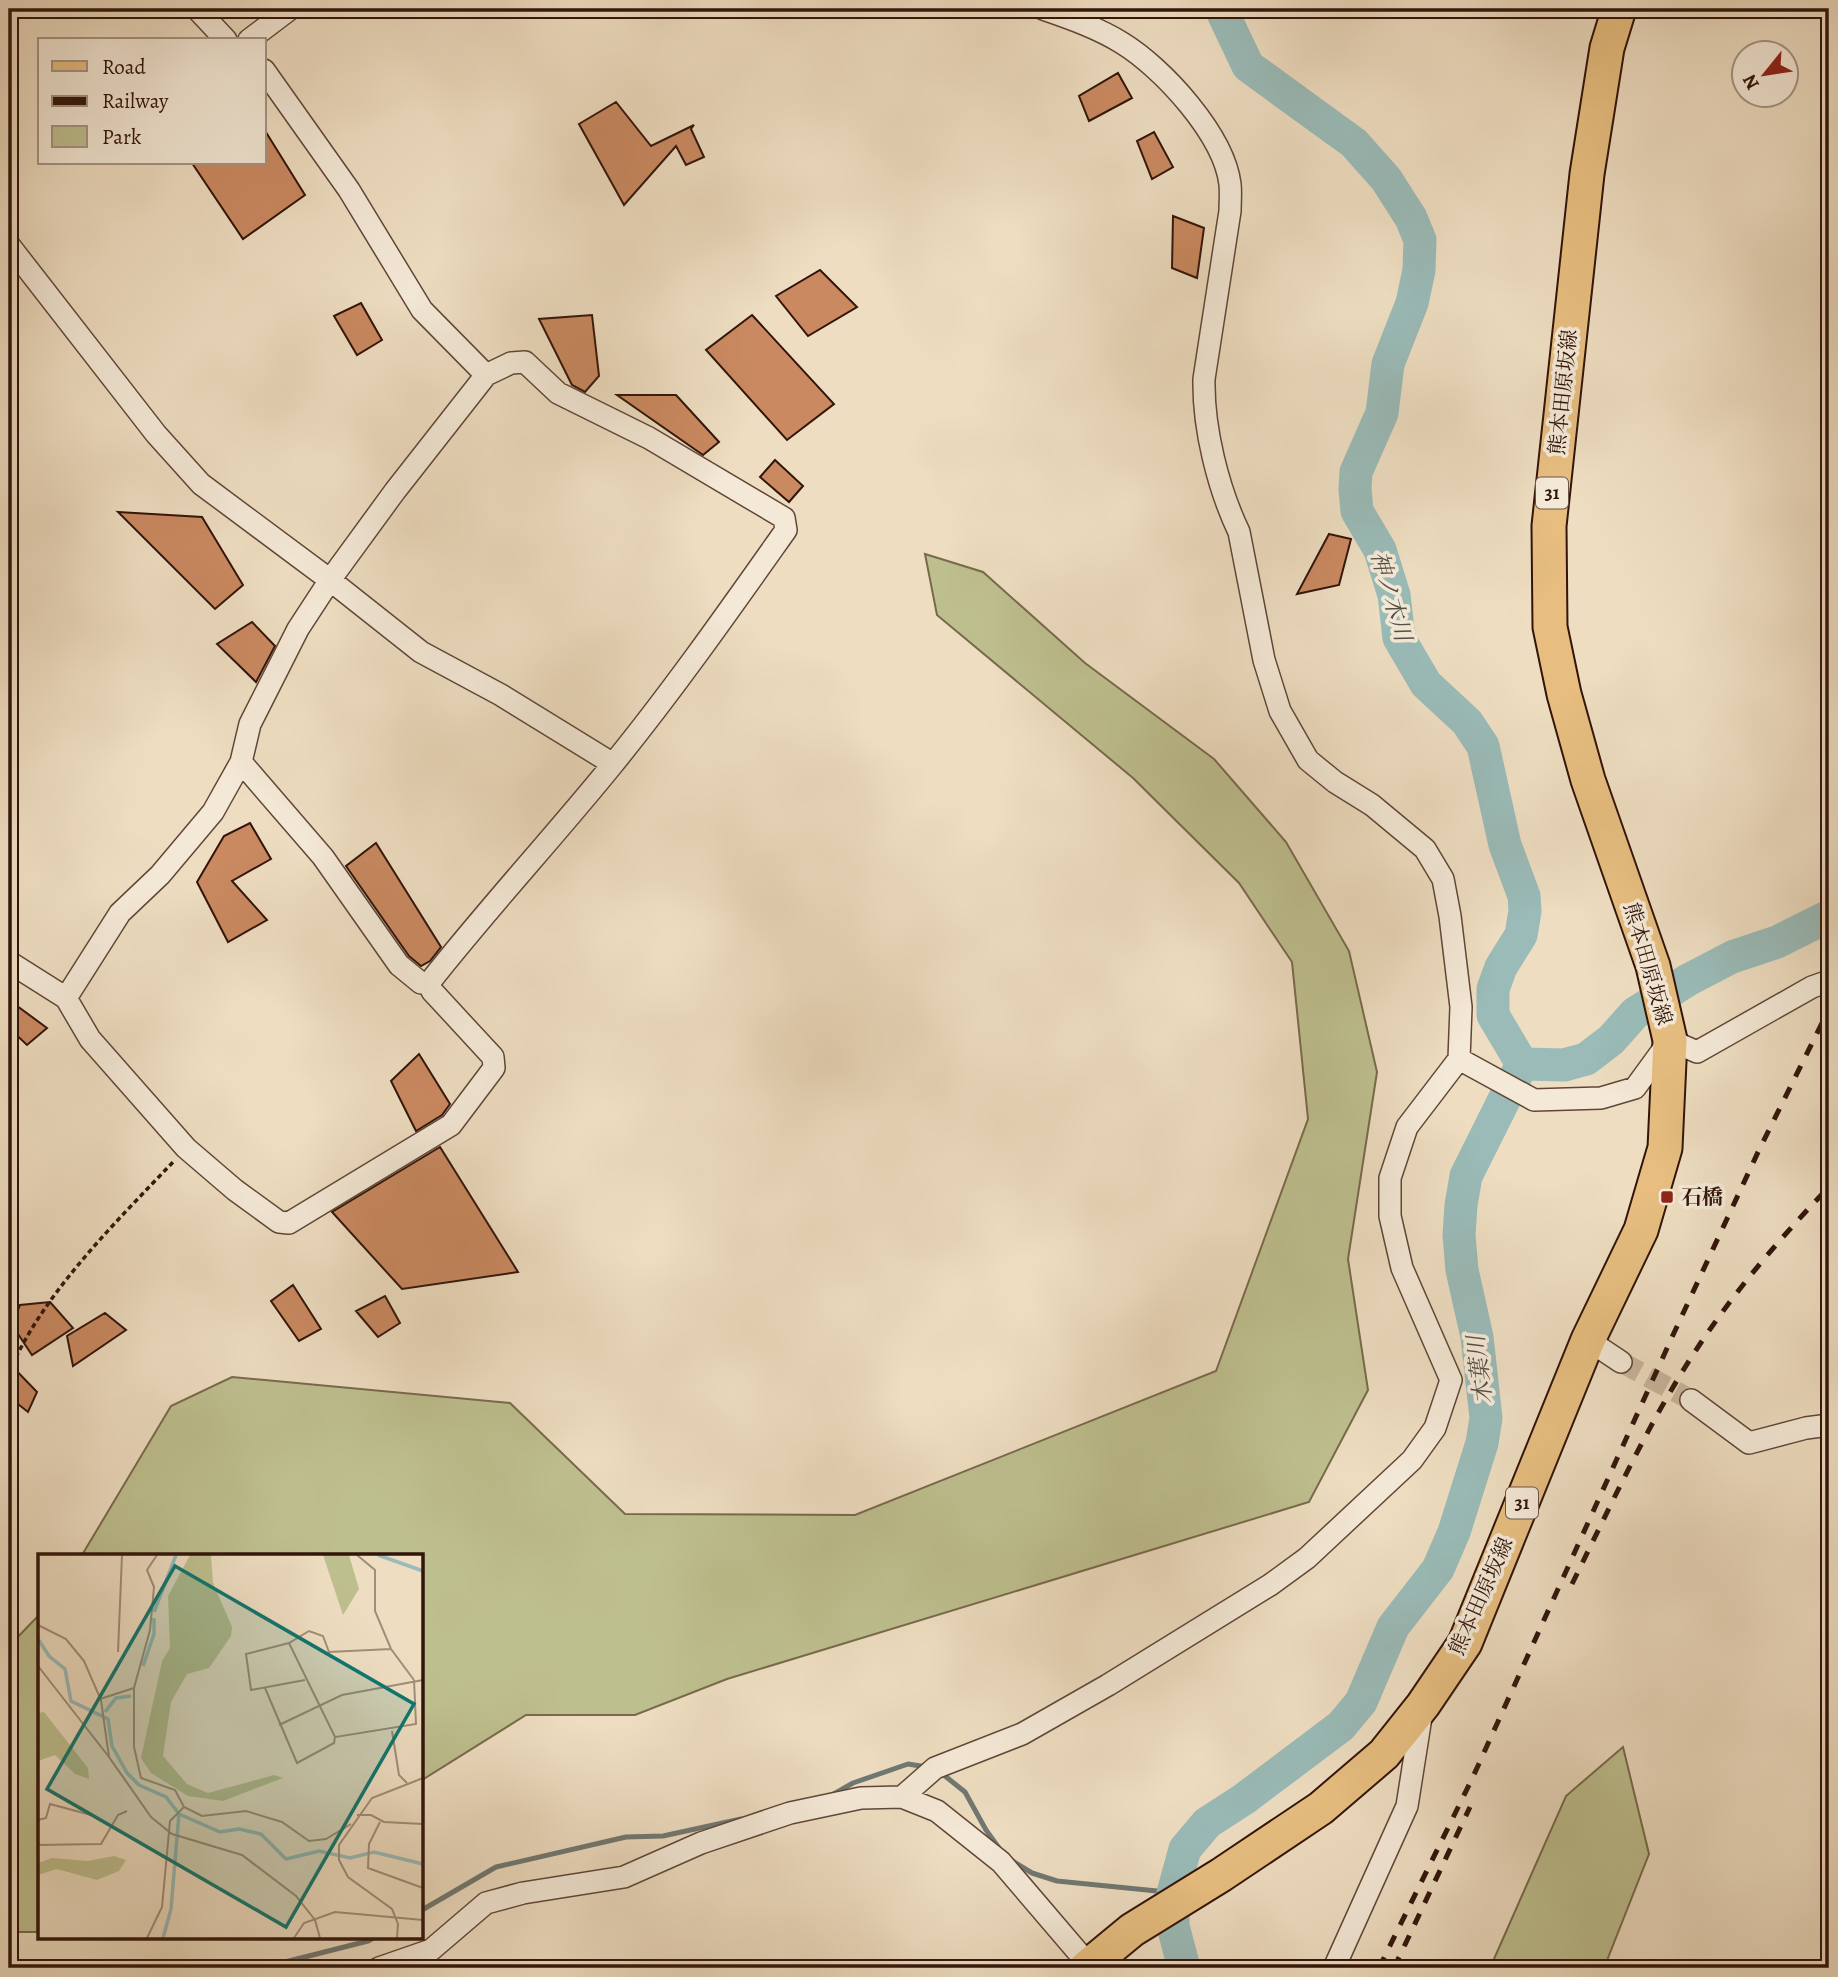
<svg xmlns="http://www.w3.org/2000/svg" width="1838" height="1977" font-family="Alegreya,'Noto Serif JP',serif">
<rect width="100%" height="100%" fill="#eeddc1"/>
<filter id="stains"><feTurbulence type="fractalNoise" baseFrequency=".00286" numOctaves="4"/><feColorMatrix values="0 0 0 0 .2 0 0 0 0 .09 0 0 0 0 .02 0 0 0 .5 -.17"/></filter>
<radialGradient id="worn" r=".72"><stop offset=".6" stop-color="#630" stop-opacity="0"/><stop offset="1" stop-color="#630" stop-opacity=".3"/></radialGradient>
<!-- green -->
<path fill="#bebf8f" stroke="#786a4c" stroke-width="2" d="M925,554l58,18 102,91 129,96 72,83 63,109 28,121 -29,187 20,131 -59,112 -582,177 -92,36h-109l-104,65v-225h-340l89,-149 61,-29 278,26 115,111 230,1 361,-144 92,-252 -16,-157 -53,-79 -106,-105 -196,-163z
M40,1614v318h-31v-286z
M1623,1747l26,107 -45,114h-114l76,-172z"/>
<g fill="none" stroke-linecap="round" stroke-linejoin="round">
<!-- stream -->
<path stroke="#707872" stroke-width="5" d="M940,1772l25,20 21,38 13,18
M832,1795l21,-12 55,-19 19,3
M1011,1860l21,13 25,8 110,11
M422,1910l74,-43 130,-30 37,-1 78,-17
M243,1968l38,-5 87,-22 7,-4"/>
<!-- river -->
<path stroke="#9abbb8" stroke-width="33" d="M1221,9l27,57 106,77 32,36 25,39 9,22 -1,30 -7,33 -24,61 -6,49 -26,59 -1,17 2,22 23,39 14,45 5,43 27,46 41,38 16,24 22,99 19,51 1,15 -4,24 -20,32 -8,22v26l29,49
M1184,1968l-11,-42v-33l12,-44 22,-26 37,-24 97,-73 20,-24 32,-75 45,-58 16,-37 28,-89 4,-25 -9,-81 -15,-67 -3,-35 2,-30 5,-29 56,-112 42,1 22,-6 25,-19 24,-27 53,-33 44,-23 45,-15 52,-26"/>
</g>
<!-- building -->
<path fill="#ca8961" stroke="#31140a" stroke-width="2" d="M1118,73l14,25 -43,23 -10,-25z
M616,102l35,44 43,-21 -3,4 13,28 -18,8 -10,-19 -52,59 -45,-81z
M264,129l41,66 -62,44 -51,-76h72z
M1154,132l19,35 -21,12 -15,-38z
M1173,216l31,12 -7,50 -25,-10z
M820,270l37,37 -49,29 -32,-40z
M361,303l21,37 -25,15 -23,-39z
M592,315l7,61 -14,16 -13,-7 -33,-66z
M752,315l82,89 -47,36 -81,-90z
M617,395h59l43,47 -16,13z
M775,460l28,26 -14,16 -29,-25z
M118,512l84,5 41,68 -28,24z
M1329,534l22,5 -12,46 -42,9z
M252,622l23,24 -19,36 -39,-38z
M250,823l21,36 -39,22 35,39 -39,22 -31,-60 27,-46z
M376,843l65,104 -11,14 -9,5 -12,-10 -63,-90z
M9,1000l38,28 -20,17 -18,-17z
M419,1054l31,50 -8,11 -26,16 -25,-50z
M440,1147l78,125 -116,17 -70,-77z
M293,1285l28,44 -22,12 -28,-40z
M385,1296l15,27 -22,14 -22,-26z
M50,1302l23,26 -41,27 -20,-30 8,-20z
M105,1313l21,17 -53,36 -6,-30z
M9,1363l28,29 -9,20 -19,-15z"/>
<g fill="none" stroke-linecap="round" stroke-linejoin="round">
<!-- minor-tunnel -->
<path stroke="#c8b59c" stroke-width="21" stroke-dasharray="21 10" stroke-linecap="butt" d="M1621,1362l70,38"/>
<!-- minor casing -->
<g stroke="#604638" stroke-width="24">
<path id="minor" d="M197,9l29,31
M249,40l41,-31
M264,70l85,120 73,120 64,65
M9,245l147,189 45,50 129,96 91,72 80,43 112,69
M241,762l82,95 76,108 22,18h8
M9,962l57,36 24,41 96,109 49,42 44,32 10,1 162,-98 43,-57 -1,-11 -61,-66 -3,-8
M66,998l54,-85 40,-38 53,-63 28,-50 9,-38 48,-95 32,-49 65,-89 91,-116 25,-12 14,-1 33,31 91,45 135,80 2,12c-56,79 -112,159 -173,234 -60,74 -125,144 -184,219
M1459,1059l75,41 67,-2 34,-10 35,-48 27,12 115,-65 17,-6
M1588,1340l33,22
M1691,1400l58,43 57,-15 23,-3
M902,1797l33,-29 87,-34 86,-49 162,-100 37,-27 105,-98 23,-32 16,-48 -49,-112 -12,-52v-38l17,-51 52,-68 2,-52 -11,-91 -7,-37 -18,-30 -53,-44 -37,-23 -27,-22 -28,-49 -16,-51 -25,-128c-21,-44 -36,-104 -35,-153l26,-168c0,-8 1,-18 0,-27 -6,-49 -67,-116 -108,-141 -24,-15 -53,-25 -79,-34
M379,1968l52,-18 55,-47 37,-10 101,-16 77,-34 89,-30 71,-15 41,-1 35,14 64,51 88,103
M1334,1968l73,-162 15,-95"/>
</g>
<!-- primary casing -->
<g stroke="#31140a" stroke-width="37">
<path id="primary" d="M1086,1968l46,-38 89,-55 100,-67 63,-54 39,-49 42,-62 123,-303 53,-110 24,-82 5,-108 -17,-74 -65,-186 -24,-86 -14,-67 -1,-101 38,-352 20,-126 12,-39"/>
</g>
<!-- path -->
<path stroke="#31140a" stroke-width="3.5" stroke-dasharray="5 3.5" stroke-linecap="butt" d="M9,1373c32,-78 107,-151 165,-212"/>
<!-- minor -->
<use href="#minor" stroke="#f4e9d7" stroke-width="21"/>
<!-- primary -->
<use href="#primary" stroke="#e7be80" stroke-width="33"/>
<!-- rail -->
<path stroke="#31140a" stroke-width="5" stroke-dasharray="12 12" stroke-linecap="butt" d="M1572,1584c40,-81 78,-165 128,-240 38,-57 82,-108 129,-157
M1379,1968l93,-189 201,-444 86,-185 70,-141
M1394,1968l76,-161"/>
</g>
<!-- markers -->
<rect fill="#8f2418" stroke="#f4e9d7" stroke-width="2.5" x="1660" y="1190" width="14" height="14" rx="3.5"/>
<g text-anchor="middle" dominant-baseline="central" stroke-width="7" stroke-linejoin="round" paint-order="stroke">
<!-- shield labels -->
<g fill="#f4e9d7" stroke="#6c5448" stroke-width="2">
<rect x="1536" y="477.5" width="32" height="31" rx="5"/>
<rect x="1506" y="1487.5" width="32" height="31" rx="5"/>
</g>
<g font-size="19" font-weight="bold" fill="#31140a">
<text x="1552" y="493">31</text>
<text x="1522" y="1503">31</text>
</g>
<!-- street labels -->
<g font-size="21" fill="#31140a" stroke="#f4e9d7">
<text transform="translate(1563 392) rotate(-84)">熊本田原坂線</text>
<text transform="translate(1648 964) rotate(74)">熊本田原坂線</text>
<text transform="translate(1481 1596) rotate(-66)">熊本田原坂線</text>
</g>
<!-- poi labels -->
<g font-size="21" font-weight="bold" fill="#31140a" stroke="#f4e9d7" text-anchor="start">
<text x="1681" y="1197">石橋</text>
</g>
<!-- water labels -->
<g font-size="23" font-style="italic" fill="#564e47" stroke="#f4e9d7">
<text transform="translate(1391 596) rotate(74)">神ノ木川</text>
<text transform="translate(1480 1370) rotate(-97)">木葉川</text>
</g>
</g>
<!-- overview -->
<g transform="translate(38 1554)">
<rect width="385" height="385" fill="#eeddc1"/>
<path d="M152,1h21l2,28 19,44 -1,9 -22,32 -22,6 -16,28 -8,54 24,28 21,9 66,-18 9,3 -60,23 -35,-5 -37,-23 -10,-15 21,-97 8,-13 -2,-52zM285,1h26l10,34 -16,26zM6,158l44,56 1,11 -14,-5 -20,-19 -17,6v-48zM76,302l12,4 -7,11 -22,9 -40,-11 -19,6v-12l14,-5 36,3z" fill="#bebf8f"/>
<path fill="none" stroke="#9abbb8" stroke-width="3.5" d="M340,1l45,16M116,58l22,-57M0,85l11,17 16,13 6,32 37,18 4,27 15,27 12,12 27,12 13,17 -8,95 -8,29M105,112l11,-32v-16M67,158l11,-14 15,-2M141,260l41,18 19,-3 22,5 25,25 33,-8 31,7 24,-6 49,12"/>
<path fill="none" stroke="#a28d78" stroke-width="2" d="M119,1l-10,15 7,17 -4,43 -16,58v59l7,31 34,12 9,17 18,9 44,-5 36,11 27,19 17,-2 25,-15M319,1l18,15v41l16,38 23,31M0,71l28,14 18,22 17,39 8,57 42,60 21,17 70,21 54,41 19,24 5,18M251,89l46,94M80,98l4,-97M0,112l71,91M267,126l-54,10 -5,-36 43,-11 20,-12 14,5 6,16 62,-3M227,134l32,75 37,-20 1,-6 81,-13 -2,-44M62,145l34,-11M241,171l63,-30 81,-15M354,177l7,44 8,8M319,261h14l13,7 39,2M0,266l8,-2 4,-14 41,11M342,268l-11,22 -1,24 55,20M0,291l63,-1 17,-29 9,-4M109,384l15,-31 8,-86 14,-14M256,384l10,-15 31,-11 88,8M359,384l1,-14 -6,-15 -44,-32 -9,-17v-15l33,-47 51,-20"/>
<path fill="#0f766e" fill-opacity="0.15" stroke="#0f766e" stroke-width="3.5" d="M137,12l239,138 -128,223 -239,-138z"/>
<rect width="385" height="385" fill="none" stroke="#31140a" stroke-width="3.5"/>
</g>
<!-- margin -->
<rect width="1838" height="1977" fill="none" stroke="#eeddc1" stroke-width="35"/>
<rect x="10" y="10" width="1817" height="1956" fill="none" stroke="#31140a" stroke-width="3.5"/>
<rect x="18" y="18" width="1803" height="1942" fill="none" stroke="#31140a" stroke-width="2"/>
<!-- legend -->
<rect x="38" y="38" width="228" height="126" fill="#f4e9d7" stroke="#a69485" stroke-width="2"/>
<rect x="52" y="61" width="35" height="10" fill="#e7be80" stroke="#a69485" stroke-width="2"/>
<text x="102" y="74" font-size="21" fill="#31140a">Road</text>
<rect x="52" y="96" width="35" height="10" fill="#31140a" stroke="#a69485" stroke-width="2"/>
<text x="102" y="108" font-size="21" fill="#31140a">Railway</text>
<rect x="52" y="126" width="35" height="21" fill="#bebf8f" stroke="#a69485" stroke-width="2"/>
<text x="102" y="144" font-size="21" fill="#31140a">Park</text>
<!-- north arrow -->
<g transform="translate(1765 74) rotate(240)"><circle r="33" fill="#f4e9d7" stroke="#a69485" stroke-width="2"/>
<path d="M0-5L12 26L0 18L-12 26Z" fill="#8f2418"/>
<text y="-10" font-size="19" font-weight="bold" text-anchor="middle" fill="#31140a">N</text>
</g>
<rect width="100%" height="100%" filter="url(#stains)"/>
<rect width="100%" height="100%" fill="url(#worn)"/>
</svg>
